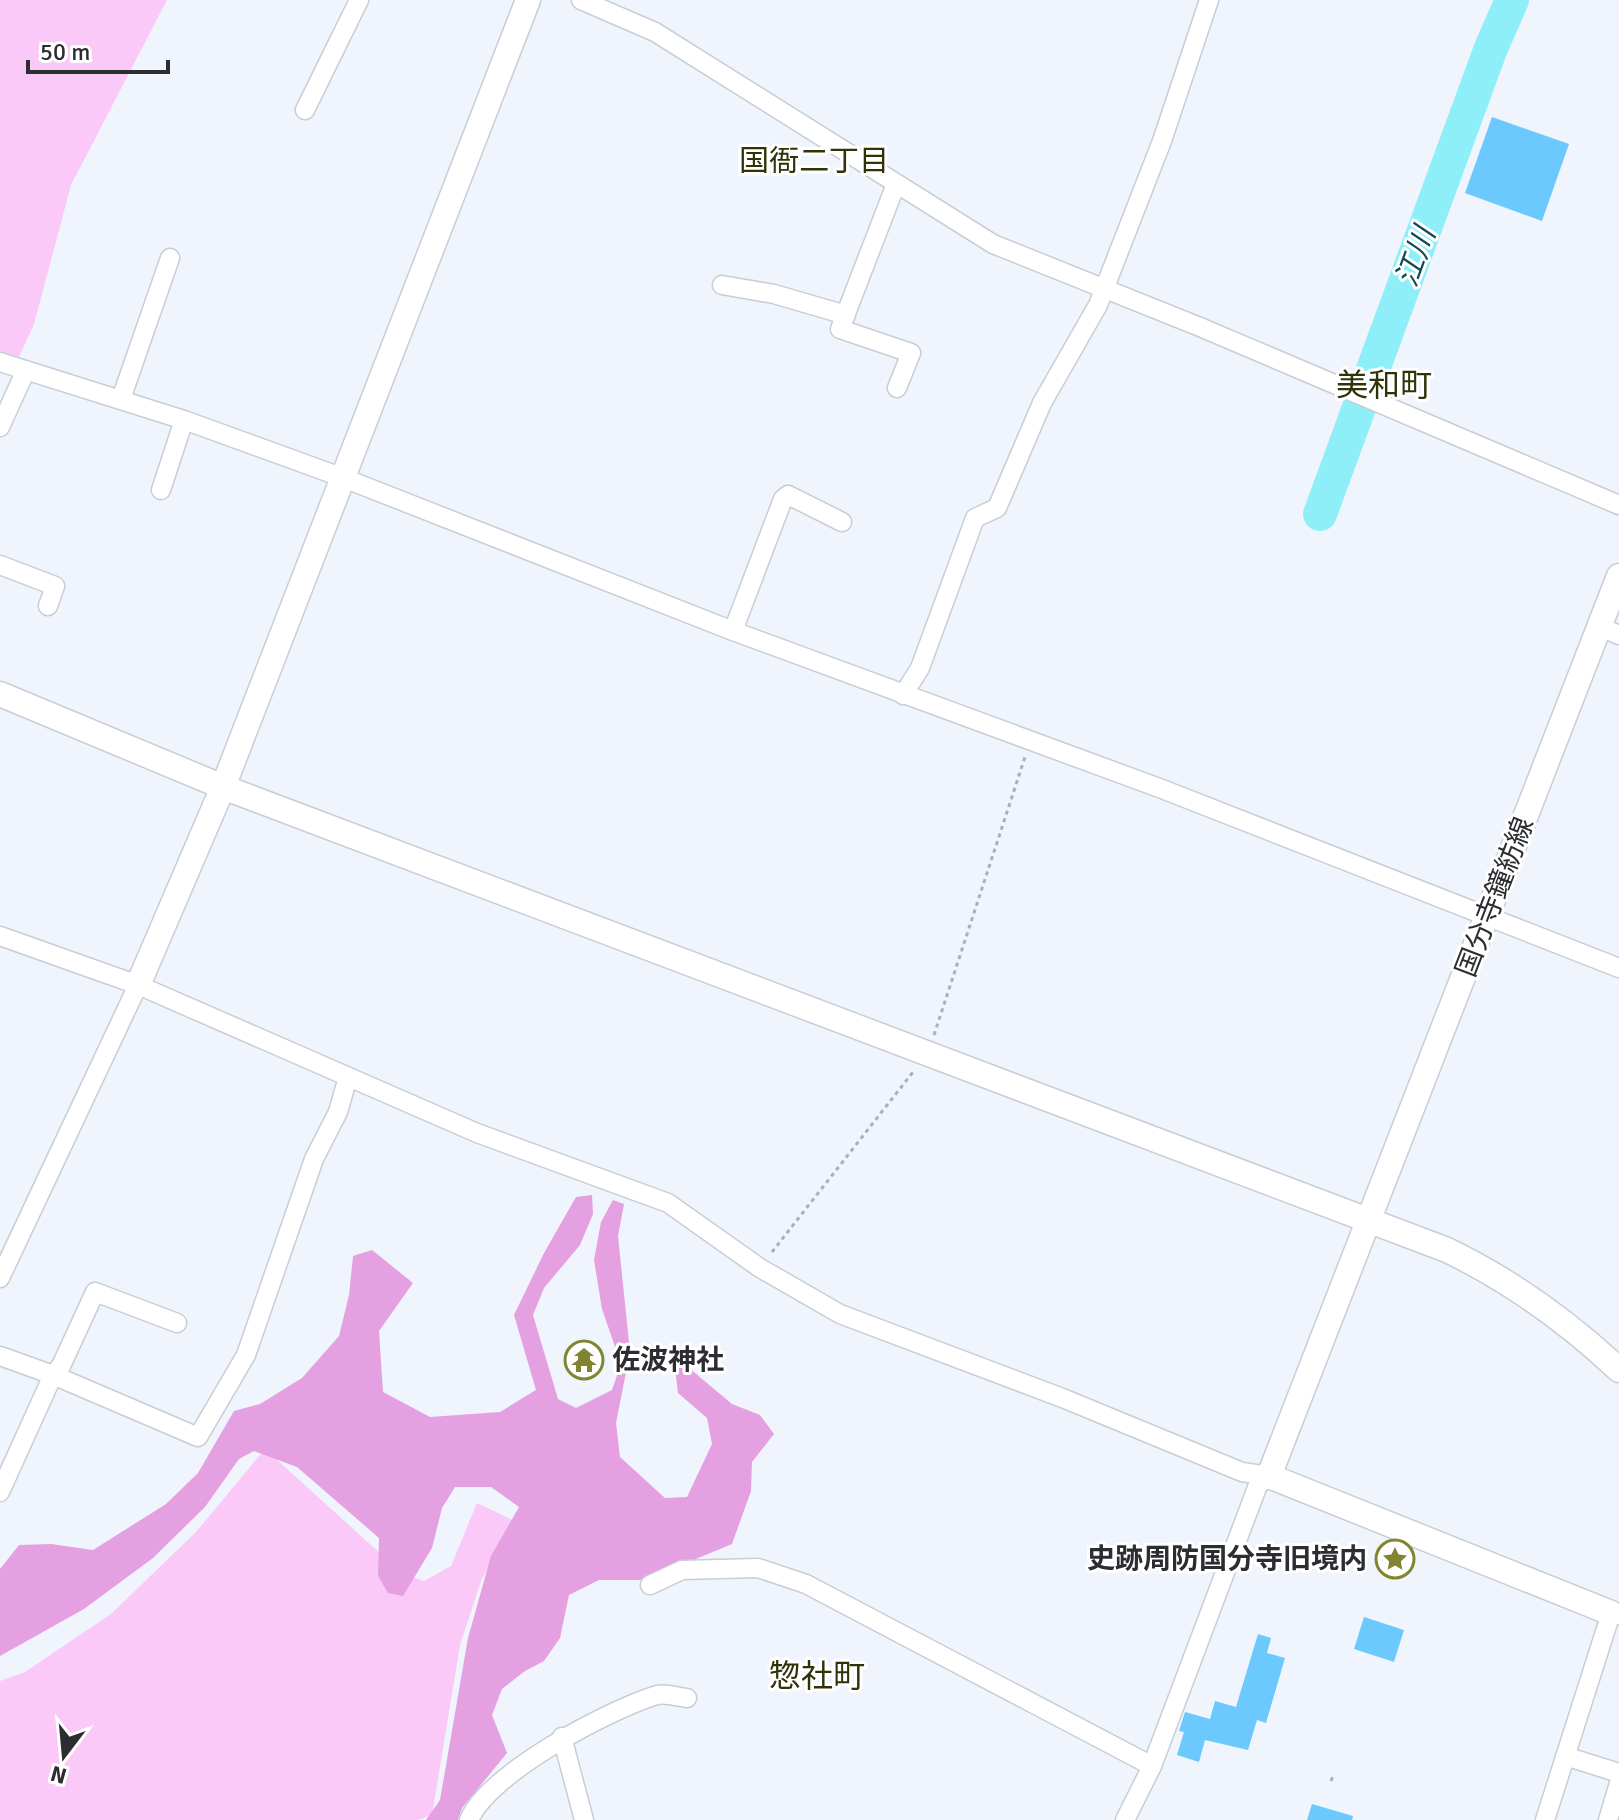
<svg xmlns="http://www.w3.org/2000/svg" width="1619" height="1820" font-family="Signika,'Noto Sans JP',sans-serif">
<rect width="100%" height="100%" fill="#f0f4fd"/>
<!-- green -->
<path fill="#fac9f7" d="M0,0h167l-96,185 -37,139 -15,33 -19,-6z
M265,1449l138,125 21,7 27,-15 26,-63 42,20 -37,55 -22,67 -28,170 -14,5h-418v-139l25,-9 86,-58 85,-82z"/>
<!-- forest -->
<path fill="#e4a0e0" d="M592,1195l1,19 -13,31 -36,43 -11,27 25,84 18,9 36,-18 9,-26 -19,-55 -8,-49 7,-38 12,-22 11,4 -6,32 12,116 -14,71 4,34 45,41 22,-1 25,-53 -5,-26 -29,-25 -3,-25 2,-10 55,46 28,11 14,19 -22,28 -1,29 -19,53 -87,36h-46l-30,15 -9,43 -16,23 -19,10 -23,18 -10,26 15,38 -45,55 -4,12h-32l14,-20 28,-162 23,-82 28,-49 -28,-20h-36l-13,21 -10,40 -29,48 -15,-3 -10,-17 1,-38 -82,-71 -43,-16 -15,8 -34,48 -52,51 -69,51 -84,47v-87l19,-24 32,-1 42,6 73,-46 32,-31 36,-62 26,-7 42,-26 37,-42 10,-41 4,-39 19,-6 41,33 -34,48 4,61 47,25 70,-5 36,-22 -22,-75 30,-62 32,-56z"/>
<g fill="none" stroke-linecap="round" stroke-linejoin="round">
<!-- river -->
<path stroke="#8feff9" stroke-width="34" d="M1320,514l171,-466 21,-48"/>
</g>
<!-- building -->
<path fill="#6cc9fd" d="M1492,117l77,27 -27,77 -77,-28z
M1364,1617l40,13 -10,32 -40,-13z
M1258,1634l13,4 -4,15 18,5 -19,65 -9,-3 -9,30 -43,-10 -6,22 -22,-7 7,-23 -5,-1 6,-19 25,7 5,-18 21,6z
M1312,1804l41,12 -1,4h-45z"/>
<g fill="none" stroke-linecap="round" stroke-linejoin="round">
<!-- street casing -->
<g stroke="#c8cdd6" stroke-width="21">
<path id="street" d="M581,0l74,32 338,212 207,83 419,178
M305,110l54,-110
M896,184l-56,145 71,24 -14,35
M722,285l52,9 72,21
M0,362l184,58 157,57 392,154 429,158 457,179
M121,399l49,-141
M0,427l26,-57
M161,490l23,-70
M0,565l55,21 -7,20
M1598,626l21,9
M733,631l50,-132 5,-4 54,27
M903,695l17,-27 55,-150 22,-10 45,-105 56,-98 64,-164 47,-141
M0,936l138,49 339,148 191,70 92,65 80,46 225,85 177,73 27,4
M0,1278l138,-293
M0,1356l53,19 145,62 48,-82 68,-196 24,-47 10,-35
M0,1492l53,-117 8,-9 34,-74 82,31
M650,1585l32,-15 76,-2 48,16 346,182
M562,1737l22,83
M1565,1756l54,17
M469,1820c20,-47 139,-110 188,-125 9,-2 21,2 30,3
M1125,1820l27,-54 106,-281 11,-9
M1545,1820l66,-207 8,2
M1608,1820l11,-37"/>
</g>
<!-- secondary casing -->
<g stroke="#c8cdd6" stroke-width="27">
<path id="secondary" d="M0,694l223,93 1224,463c64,31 120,71 172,120
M138,985l85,-198 305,-787
M1611,1613l-342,-137 350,-900"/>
</g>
<!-- path -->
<path stroke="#acafb6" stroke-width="3" stroke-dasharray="4 4" stroke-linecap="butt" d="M934,1035l91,-278
M772,1252l141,-180
M1331,1781l2,-5"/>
<!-- street -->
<use href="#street" stroke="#fff" stroke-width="18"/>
<!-- secondary -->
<use href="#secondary" stroke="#fff" stroke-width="24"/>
</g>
<!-- icons -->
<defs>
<g id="temple-ring" transform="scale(2)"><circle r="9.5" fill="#fff" stroke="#81852f" stroke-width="1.5"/><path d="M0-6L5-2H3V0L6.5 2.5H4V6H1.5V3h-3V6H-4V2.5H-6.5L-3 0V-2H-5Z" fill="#81852f"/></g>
<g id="sight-ring" transform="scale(2)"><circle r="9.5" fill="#fff" stroke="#81852f" stroke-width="1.5"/><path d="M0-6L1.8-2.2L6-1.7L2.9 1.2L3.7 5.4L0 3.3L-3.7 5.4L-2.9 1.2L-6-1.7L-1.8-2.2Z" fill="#81852f"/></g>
</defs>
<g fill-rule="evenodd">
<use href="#temple-ring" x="584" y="1360"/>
<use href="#sight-ring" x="1395" y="1559"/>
</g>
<g text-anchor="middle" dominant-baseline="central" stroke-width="6" stroke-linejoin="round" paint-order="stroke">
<!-- street labels -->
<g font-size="28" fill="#2b2d30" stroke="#fff">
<text transform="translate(1495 897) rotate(-69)">国分寺鐘紡線</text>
</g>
<!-- poi labels -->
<g font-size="28" font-weight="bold" fill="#2b2d30" stroke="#fff" text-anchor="start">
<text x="612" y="1360">佐波神社</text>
<text x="1367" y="1559" text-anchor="end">史跡周防国分寺旧境内</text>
</g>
<!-- neighbourhood labels -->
<g font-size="30" fill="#303207" stroke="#fff">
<text x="814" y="161">国衙二丁目</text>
</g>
<!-- water labels -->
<g font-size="30" font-style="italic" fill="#114b51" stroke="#fff">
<text transform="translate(1416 257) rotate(-70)">江川</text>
</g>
<!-- quarter labels -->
<g font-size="32" fill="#303207" stroke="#fff">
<text x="1384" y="385">美和町</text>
<text x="817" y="1676">惣社町</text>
</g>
</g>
<!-- north arrow -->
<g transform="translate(64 1756) rotate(196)" stroke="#ffffff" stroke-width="6" paint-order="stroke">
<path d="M0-6L14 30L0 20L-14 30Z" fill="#2b2d30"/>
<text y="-12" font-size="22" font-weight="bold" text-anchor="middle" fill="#2b2d30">N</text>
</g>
<!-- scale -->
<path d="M28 60v12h140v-12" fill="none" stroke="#2b2d30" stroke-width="4"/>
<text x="40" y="60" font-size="24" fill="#2b2d30" stroke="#ffffff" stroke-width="6" paint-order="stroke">50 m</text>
</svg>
